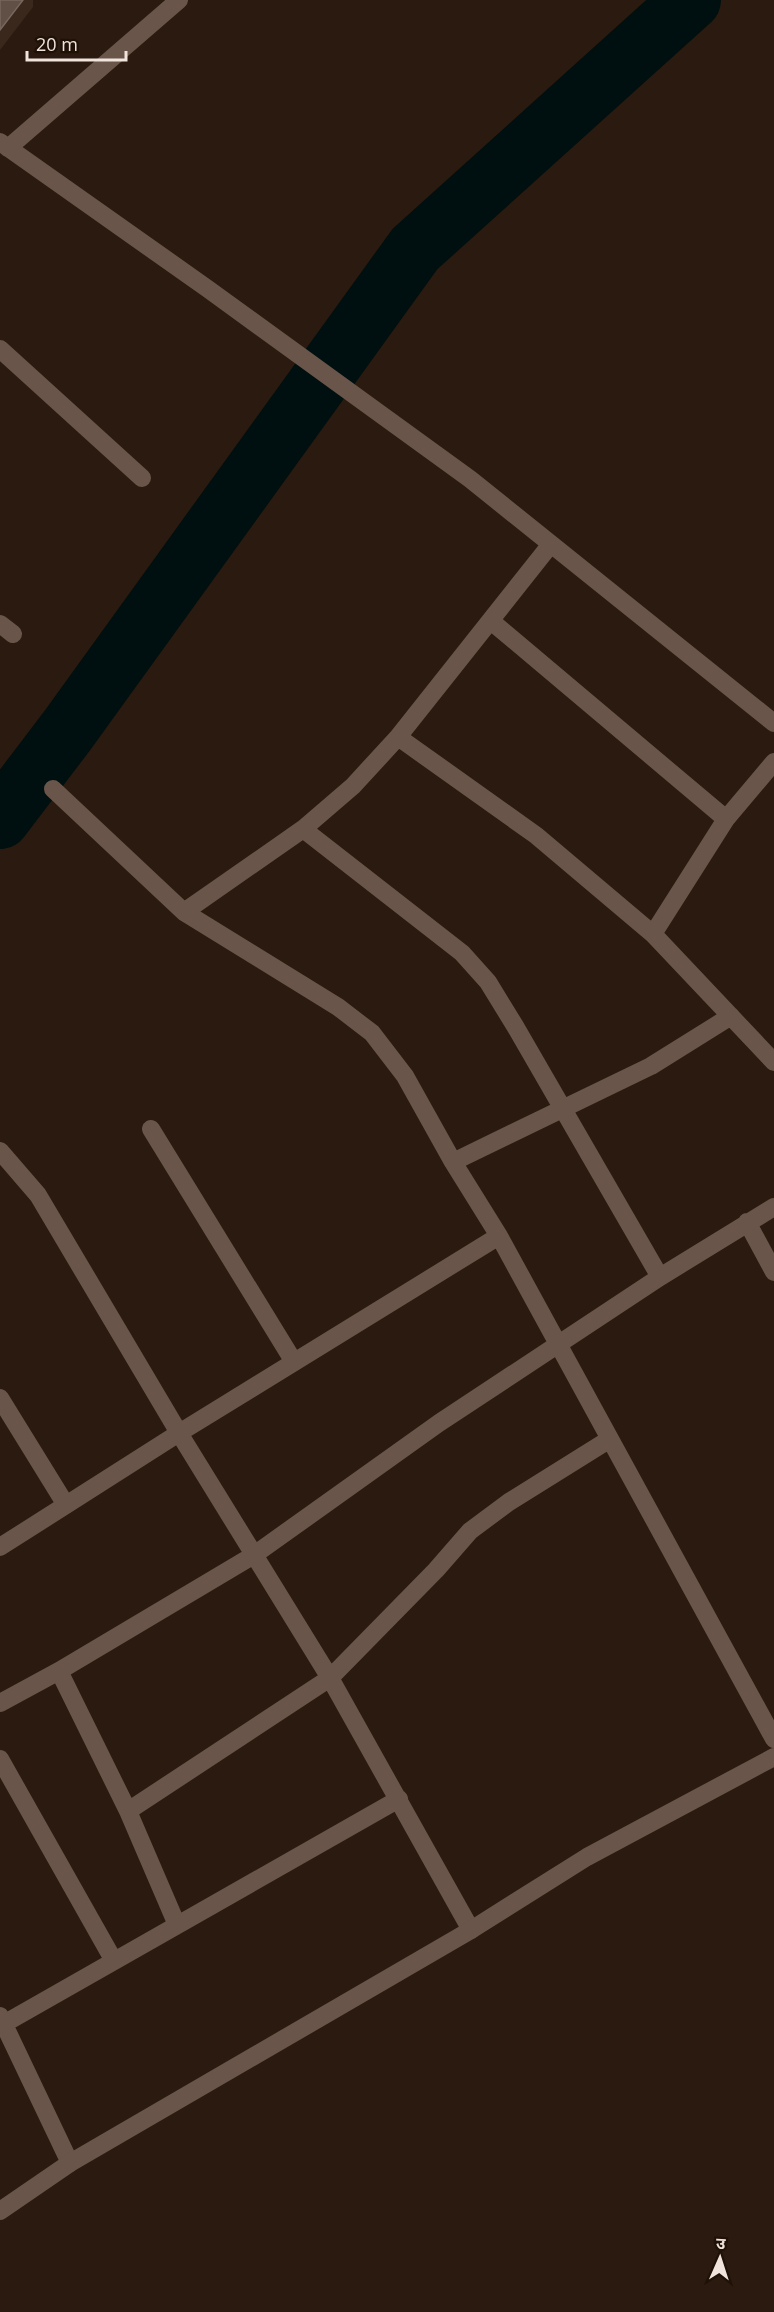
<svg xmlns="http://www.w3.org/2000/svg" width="774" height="2312" font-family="'Open Sans','Noto Sans Devanagari',sans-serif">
<rect width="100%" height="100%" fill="#2a1a0f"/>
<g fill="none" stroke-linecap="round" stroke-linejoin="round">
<!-- river -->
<path stroke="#000f0f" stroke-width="60" d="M0,819l67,-88 348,-482 276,-249"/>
<!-- street -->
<path stroke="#695549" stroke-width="18" d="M0,142l208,147 262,190 304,244
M8,148l171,-148
M0,349l142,129
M491,621l235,198
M0,624l13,10
M398,737l139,99 116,98 121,128
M53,789l131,123 154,95 34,26 33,43 48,86 46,74 275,503
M303,829l159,124 26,29 27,44 145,251
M184,912l119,-83 50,-43 45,-49 153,-193
M653,934l73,-115 48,-57
M151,1129l143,233
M0,1151l38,44 141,238 151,245 141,252
M453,1162l198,-96 80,-50
M747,1222l27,50
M0,1398l66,107
M0,1547l179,-114 320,-197
M59,1671l69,140 49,114
M0,1703l59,-32 195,-116 185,-132 221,-146 114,-70
M0,1759l114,202
M128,1811l202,-133 106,-108 34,-39 39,-29 101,-63
M0,2016l70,147
M0,2026l399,-227"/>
<!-- secondary -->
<path stroke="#695549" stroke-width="18" d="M0,2211l70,-48 401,-233 116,-73 187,-100"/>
</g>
<!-- shaded-wall -->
<path fill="#3a281d" d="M23,0h10v7l-33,43v-20z"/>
<!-- building -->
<path fill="#615046" stroke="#78675e" stroke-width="1.5" d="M0,0h23l-23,30z"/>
<!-- north arrow -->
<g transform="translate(720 2258) rotate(3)" stroke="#201106" stroke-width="4.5" paint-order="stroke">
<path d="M0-4.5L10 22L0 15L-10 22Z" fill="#f0e4dd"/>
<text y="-9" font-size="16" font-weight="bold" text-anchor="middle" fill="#f0e4dd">उ</text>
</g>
<!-- scale -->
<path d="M27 51v9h99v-9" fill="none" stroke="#f0e4dd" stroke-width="3"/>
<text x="36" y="51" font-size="18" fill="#f0e4dd" stroke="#201106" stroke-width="4.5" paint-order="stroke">20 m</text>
</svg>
